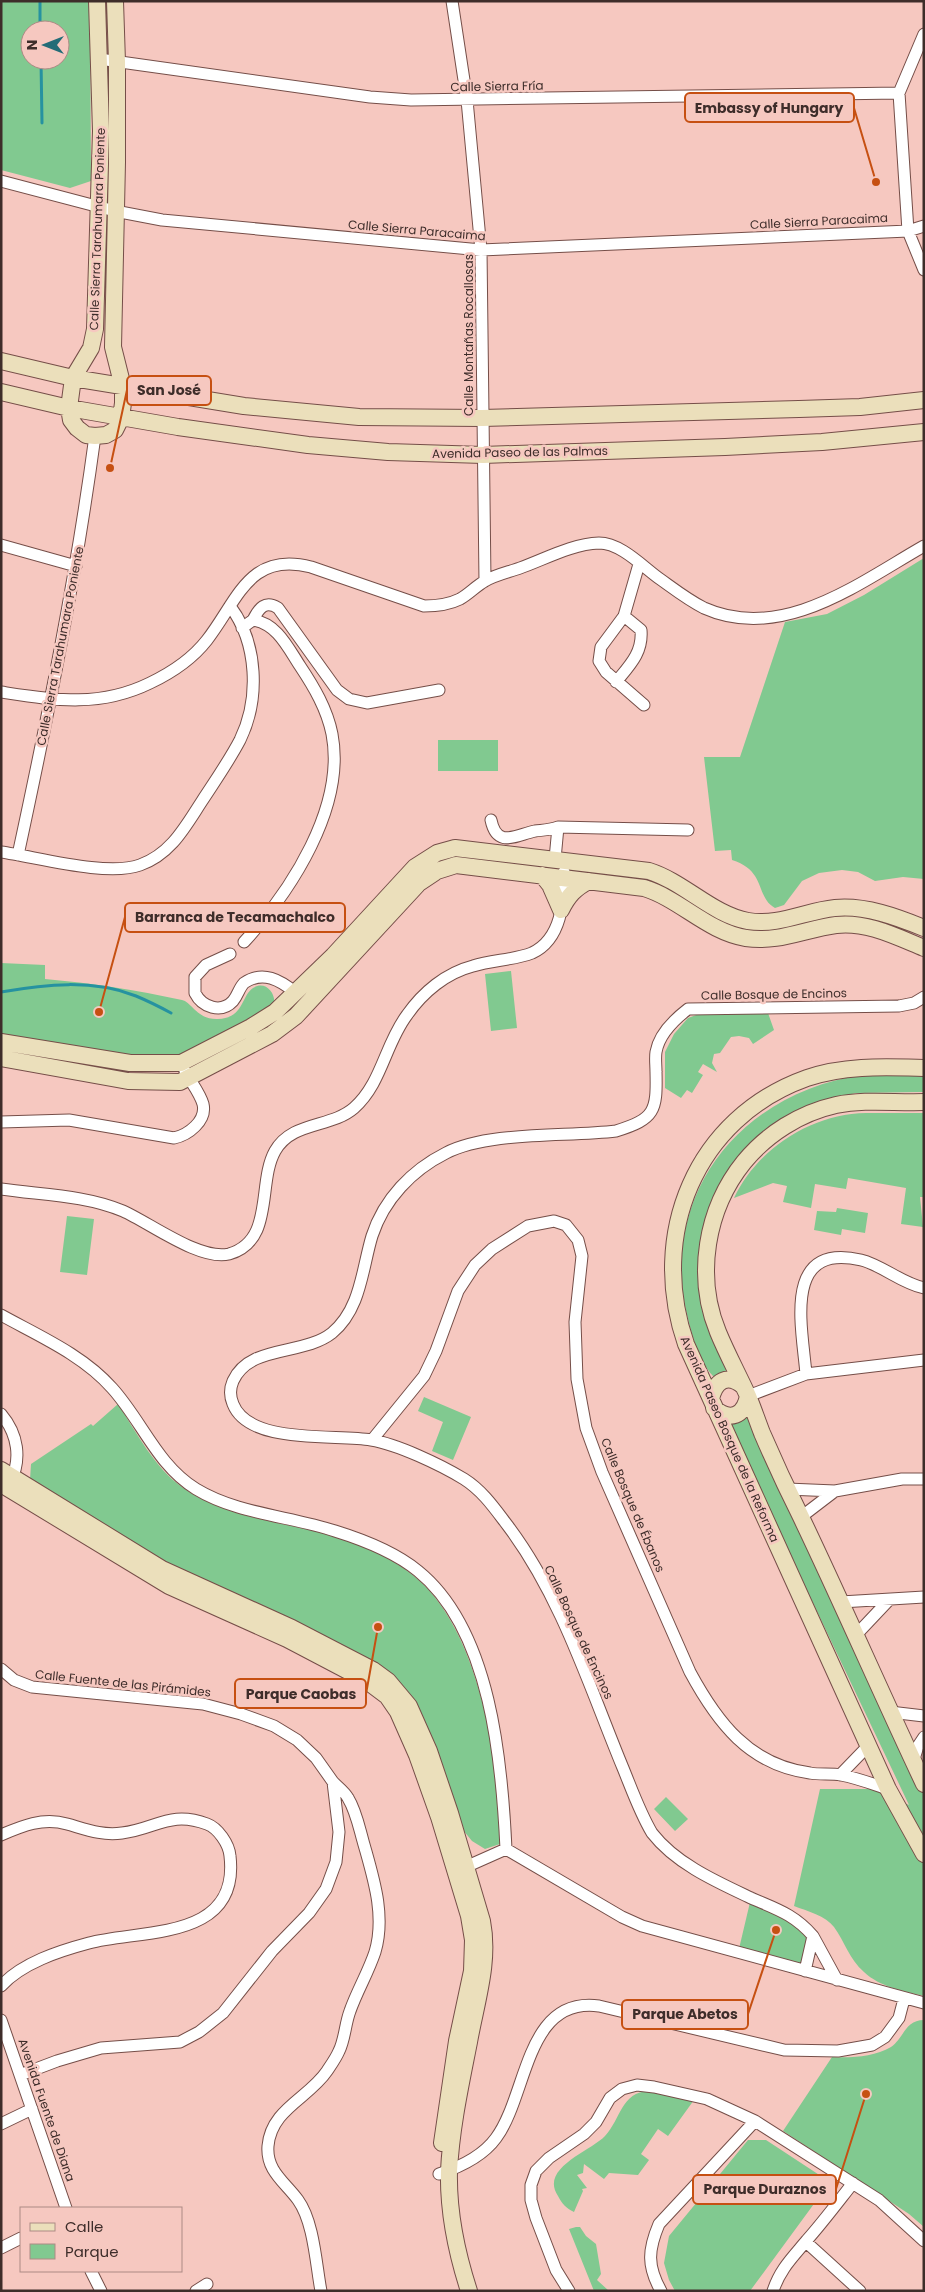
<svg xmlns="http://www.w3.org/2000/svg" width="925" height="2292" font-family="Poppins,sans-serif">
<rect width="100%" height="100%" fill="#f6c8c0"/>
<!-- green -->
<path fill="#81c990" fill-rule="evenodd" d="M1,1h89l1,180 -21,7 -69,-18zM30,30h30v30h-30z
M924,558v321l-21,-2 -28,4 -17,-9 -16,-2 -23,3 -17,8 -18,24 -9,3c-20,-11 -8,-37 -43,-48l-1,-10 -16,1 -11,-94h36l45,-135 42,-8 37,-19z
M438,740h60v31h-60z
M1,963l44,2v14c46,4 91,11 137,21 10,2 15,20 36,19 26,-1 23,-23 35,-31 12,-8 23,5 21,16l-73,47 -41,10 -159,-23z
M511,971l6,57 -26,3 -6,-57z
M768,1013l6,17 -21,14 -4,-6 -10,-2 -8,1 -11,16 -6,1 -2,9 5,9 -14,-8 -5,8 5,3 -11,18 -5,-3 -6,8 -16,-10v-36l9,-18 14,-16 11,-4z
M863,1075l61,1v16l-68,1 -37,9 -106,97 -8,20 21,151 -1,3 -9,4 -3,-1c-16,-17 -23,-48 -28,-70 -22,-120 62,-215 178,-231z
M866,1113h57l1,84h-4l3,30 -22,-3 5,-36 -58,-10 -2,11 -31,-5 -4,24 -28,-6 4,-16 -14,-3 -39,15c23,-49 77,-84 132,-85z
M837,1208l31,5 -3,20 -23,-4 -1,6 -27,-5 3,-19 19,1z
M67,1216l27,3 -7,56 -27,-3z
M424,1397l47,20 -18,43 -21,-9 11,-29 -25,-11z
M118,1404c19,29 36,63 64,83 41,30 96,34 144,47 30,8 64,22 88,42 66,53 86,188 86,268l-15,5 -13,-8 -9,-11 -45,-116 -388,-234 1,-16 60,-40 2,2z
M745,1413l179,379v204c-21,-5 -44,-9 -60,-24 -15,-13 -19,-30 -30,-45 -8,-11 -27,-16 -40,-21l26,-117h55l34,16 -183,-385z
M666,1797l22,22 -13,12 -21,-22z
M751,1898l62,38 -8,35 -67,-18z
M924,2020v207l-15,-13 -126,-83 49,-74c19,1 42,0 59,-10 13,-9 14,-27 33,-27z
M649,2091l45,9 -26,36 -10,-7 -17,25 8,6 -11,15 -29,-2 -5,6 -20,-15 -1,9 -6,2 10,13 -5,1 1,2 -9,21c-8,-4 -12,-8 -16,-16 -19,-28 33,-45 47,-60 16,-17 16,-44 44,-45z
M748,2140h18l64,42 -80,109h-75l-6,-11 -5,-17 5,-27z
M576,2227h4l6,9 10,8 5,30 -4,6 12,11h-15l-25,-62z"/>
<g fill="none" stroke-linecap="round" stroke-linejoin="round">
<!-- stream -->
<path stroke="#2692a0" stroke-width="3" d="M40,1v29
M41,60l1,63
M1,992c44,-8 92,-13 135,4 12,5 24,11 35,17"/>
<!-- street casing -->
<g stroke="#754e48" stroke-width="13">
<path id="street" d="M452,1l15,99 14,150 4,331
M924,34l-25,59 9,138 16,39
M99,59l271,38 41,3 488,-7
M1,181l114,30 47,9 319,30 427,-19 16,-5
M1,545l75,21
M639,564l-15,52 -23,31 -2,14 7,11 38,33
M253,620c6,-12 12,-20 25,-12l59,82 12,9 18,4 72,-13
M242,628l11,-8c24,4 34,26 47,46 14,21 27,43 32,68 14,73 -41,157 -88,208
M616,682c13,-16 27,-29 25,-52l-17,-14
M1,692c53,8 98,16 149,-9 21,-10 43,-25 57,-43 31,-40 42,-89 104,-73l113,39c13,0 24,-1 36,-7 9,-5 16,-13 25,-18 10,-6 24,-9 35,-13 25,-9 52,-24 79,-25 22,0 44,24 61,36 14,10 28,21 44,29 78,35 155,-25 220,-62
M491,820c6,29 25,15 44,11 8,-1 15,-1 23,-4
M1,852c36,5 106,25 139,13 31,-11 45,-38 62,-64 13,-20 27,-40 38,-61 20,-41 18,-97 -10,-134
M18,855c30,-139 58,-278 77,-419
M555,859l3,-32 130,3
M230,954l-24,11 -11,12v16c7,14 26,21 38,8 5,-6 6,-13 11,-18 19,-13 36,-3 52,10
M1,1122l68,-2 105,18c14,-3 33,-17 29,-34 -3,-11 -13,-23 -18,-33
M1,1189c41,6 84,6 122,22 27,12 77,50 106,43 46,-13 28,-71 46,-103 17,-30 56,-23 79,-43 28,-25 31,-64 53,-93 16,-23 39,-42 66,-49 19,-6 41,-6 59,-13 30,-14 32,-52 32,-81
M1,1315c38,21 82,40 111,73 30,33 45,77 84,101 41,25 94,27 139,42 29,9 60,21 83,40 73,59 84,191 88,278l-45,20
M806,1374c-4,-48 -24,-132 55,-114 21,5 40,23 63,28
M748,1396l58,-22 118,-14
M1,1414c17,20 21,45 9,69
M372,1440l52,-64 12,-25 22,-60 17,-26 17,-16 36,-23 26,-5 12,4 12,15 4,16 -7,66 2,57 9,49 16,44 88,200c27,50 59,93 120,101 10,2 21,0 31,2 16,3 32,9 47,14
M787,1489l48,2 67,-12h22
M801,1517l34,-26
M841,1602l83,-5
M855,1636l34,-36
M1,1669l13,11 18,7 171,17 38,10 33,12 23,14 19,18 17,24 6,50 -3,30 -10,27 -17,24 -37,38 -49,62 -24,19 -19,10 -79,6 -44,13 -37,14
M890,1712l34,4
M913,1762l5,-16 6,-9
M840,1775l29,-30
M1,1835c21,-9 42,-18 66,-11 18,5 35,12 55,9 34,-4 48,-23 85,-9 11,4 22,20 23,32 10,85 -88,73 -141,87 -30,8 -67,20 -88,43
M506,1849l116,68 20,9 282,77
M813,1936l24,44
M805,1971l8,-35c-19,-22 -37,-27 -62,-38 -34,-16 -75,-34 -99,-65 -12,-20 -20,-43 -29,-65 -34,-82 -61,-170 -115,-242 -13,-17 -25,-35 -44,-47 -23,-14 -67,-35 -93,-39 -36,-6 -122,5 -138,-36 -3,-7 -3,-16 0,-23 17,-37 70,-25 99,-48 29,-24 30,-64 40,-97 12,-37 40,-66 74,-83 43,-22 120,-16 170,-22 39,-12 41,-20 40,-59 0,-7 -1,-14 0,-20 3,-18 19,-33 32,-43l211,-3 15,-3 10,-6
M1,2020l65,188
M1,2124l31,-15
M439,2174c21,-7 44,-18 57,-36 32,-43 29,-142 103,-132l185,44 54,1 34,-6 13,-8 14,-19 5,-19
M806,2242l54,49
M1,2248l20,-10
M91,2271l10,20
M196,2291l11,-7
M321,2291c-5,-26 -7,-69 -23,-91 -13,-18 -32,-29 -30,-54 3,-37 41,-48 59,-75 4,-6 9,-13 12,-20 6,-12 6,-27 11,-40 7,-20 18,-38 25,-59 11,-37 -2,-75 -12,-111 -4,-14 -7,-30 -15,-43 -3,-6 -10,-11 -15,-16
M569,2291l-13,-21 -20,-52 -5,-18v-15l5,-14 13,-13 35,-24 12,-12 14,-24 12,-9 15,-4 17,2 53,12 48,22 124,79 45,41
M661,2291c-14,-25 -13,-41 -2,-67l96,-103
M773,2291c7,-22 20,-34 34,-51 16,-18 31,-38 46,-57"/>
</g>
<!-- secondary casing -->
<g stroke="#754e48" stroke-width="18">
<path id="secondary" d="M97,1l4,130 -6,198 -4,19 -18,30 -4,30 2,12 6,8 9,7 9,1 11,-1 9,-5 6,-12 2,-15v-16l-10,-40 4,-185v-100l-2,-61
M1,361l72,17 171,28 115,11 123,1 317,-9 61,-2 64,-7
M1,392l68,16 109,19 130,18 80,7 95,3 242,-8 97,-5 102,-10
M542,875l8,10 11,25
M561,910c7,-14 14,-22 28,-29
M1,1042l129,21h51l70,-36 24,-15 58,-56 82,-89 22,-14 18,-5 194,23c35,11 64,44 99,50 31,5 57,-10 87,-13 30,-3 62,9 89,20
M1,1058l127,23 52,1 92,-48 24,-18 123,-133 18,-12 19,-6 188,23c36,11 64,44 102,50 32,5 59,-9 90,-13 30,-4 61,12 88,23
M924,1068c-39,-1 -79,-3 -117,10 -112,40 -159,157 -121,266l202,445 36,65
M924,1102c-30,1 -59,-3 -88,3 -36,8 -69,29 -92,57 -38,47 -49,114 -26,170 9,22 20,42 30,64 5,12 9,24 14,37 12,28 25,56 39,84 42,88 81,178 123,267
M711,1399c4,-18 16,-26 32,-13
M714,1408c16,14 30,8 34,-12
M1,1470l161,99 130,59 81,42 15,11 21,25 20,45 21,62 32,108c8,41 -6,81 -13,121 -8,41 -18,86 -20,129 -1,39 8,83 20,120
M1,1484l168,102 118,53 80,42 20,15 11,16 19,43 22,62 30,99 4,24 -1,31 -15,70 -15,102"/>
</g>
<!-- street -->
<use href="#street" stroke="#fff" stroke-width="11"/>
<!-- secondary -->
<use href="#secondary" stroke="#ebdfbb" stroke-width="16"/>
</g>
<g text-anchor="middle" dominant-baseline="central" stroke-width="5" stroke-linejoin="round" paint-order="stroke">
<!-- street labels -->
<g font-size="12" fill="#3e2d2a" stroke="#f6c8c0">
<text transform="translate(497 86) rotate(-1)">Calle Sierra Fría</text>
<text transform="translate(819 221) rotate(-3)">Calle Sierra Paracaima</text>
<text transform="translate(97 229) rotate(-88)">Calle Sierra Tarahumara Poniente</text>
<text transform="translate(417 230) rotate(5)">Calle Sierra Paracaima</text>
<text transform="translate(468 335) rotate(-90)">Calle Montañas Rocallosas</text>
<text transform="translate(520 452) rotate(-1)">Avenida Paseo de las Palmas</text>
<text transform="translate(60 646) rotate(-79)">Calle Sierra Tarahumara Poniente</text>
<text transform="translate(774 994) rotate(-1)">Calle Bosque de Encinos</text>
<text transform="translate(730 1439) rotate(66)">Avenida Paseo Bosque de la Reforma</text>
<text transform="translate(633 1505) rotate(67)">Calle Bosque de Ébanos</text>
<text transform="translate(579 1632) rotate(65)">Calle Bosque de Encinos</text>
<text transform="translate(123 1683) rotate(6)">Calle Fuente de las Pirámides</text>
<text transform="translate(47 2110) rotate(71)">Avenida Fuente de Diana</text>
</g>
</g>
<!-- callouts -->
<path fill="none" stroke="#c65012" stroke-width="2" d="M876 182L854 108M110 468L127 390M99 1012L125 917M378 1627L366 1694M776 1930L748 2014M866 2094L836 2189"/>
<g fill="#c65012" stroke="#f6c8c0" stroke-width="2">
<circle cx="876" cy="182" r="5"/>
<circle cx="110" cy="468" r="5"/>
<circle cx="99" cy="1012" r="5"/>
<circle cx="378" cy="1627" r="5"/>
<circle cx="776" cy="1930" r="5"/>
<circle cx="866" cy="2094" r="5"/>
</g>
<g fill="#f6c8c0" stroke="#c65012" stroke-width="2">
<rect x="685" y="93" width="169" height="29" rx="5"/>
<rect x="127" y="376" width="84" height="29" rx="5"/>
<rect x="125" y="903" width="220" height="29" rx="5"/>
<rect x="235" y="1679" width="131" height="29" rx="5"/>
<rect x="622" y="2000" width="126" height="29" rx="5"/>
<rect x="693" y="2175" width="143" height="29" rx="5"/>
</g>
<g font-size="14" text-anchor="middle" font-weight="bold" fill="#3e2d2a">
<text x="769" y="113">Embassy of Hungary</text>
<text x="169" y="395">San José</text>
<text x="235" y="922">Barranca de Tecamachalco</text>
<text x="301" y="1699">Parque Caobas</text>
<text x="685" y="2019">Parque Abetos</text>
<text x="765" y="2194">Parque Duraznos</text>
</g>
<!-- border -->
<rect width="925" height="2292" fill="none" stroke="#3e2d2a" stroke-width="5"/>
<!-- legend -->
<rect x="20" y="2207" width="162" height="65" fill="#f6c8c0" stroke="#ac8a84"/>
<rect x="30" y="2223" width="25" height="8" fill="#ebdfbb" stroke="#ac8a84"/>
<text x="65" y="2232" font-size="15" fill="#3e2d2a">Calle</text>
<rect x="30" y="2244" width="25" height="15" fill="#81c990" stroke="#ac8a84"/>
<text x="65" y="2257" font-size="15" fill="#3e2d2a">Parque</text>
<!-- north arrow -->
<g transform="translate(45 45) rotate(270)"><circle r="24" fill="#f6c8c0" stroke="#ac8a84"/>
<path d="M0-4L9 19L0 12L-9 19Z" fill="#236c77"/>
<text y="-8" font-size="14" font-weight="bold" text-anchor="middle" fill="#3e2d2a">N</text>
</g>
</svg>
